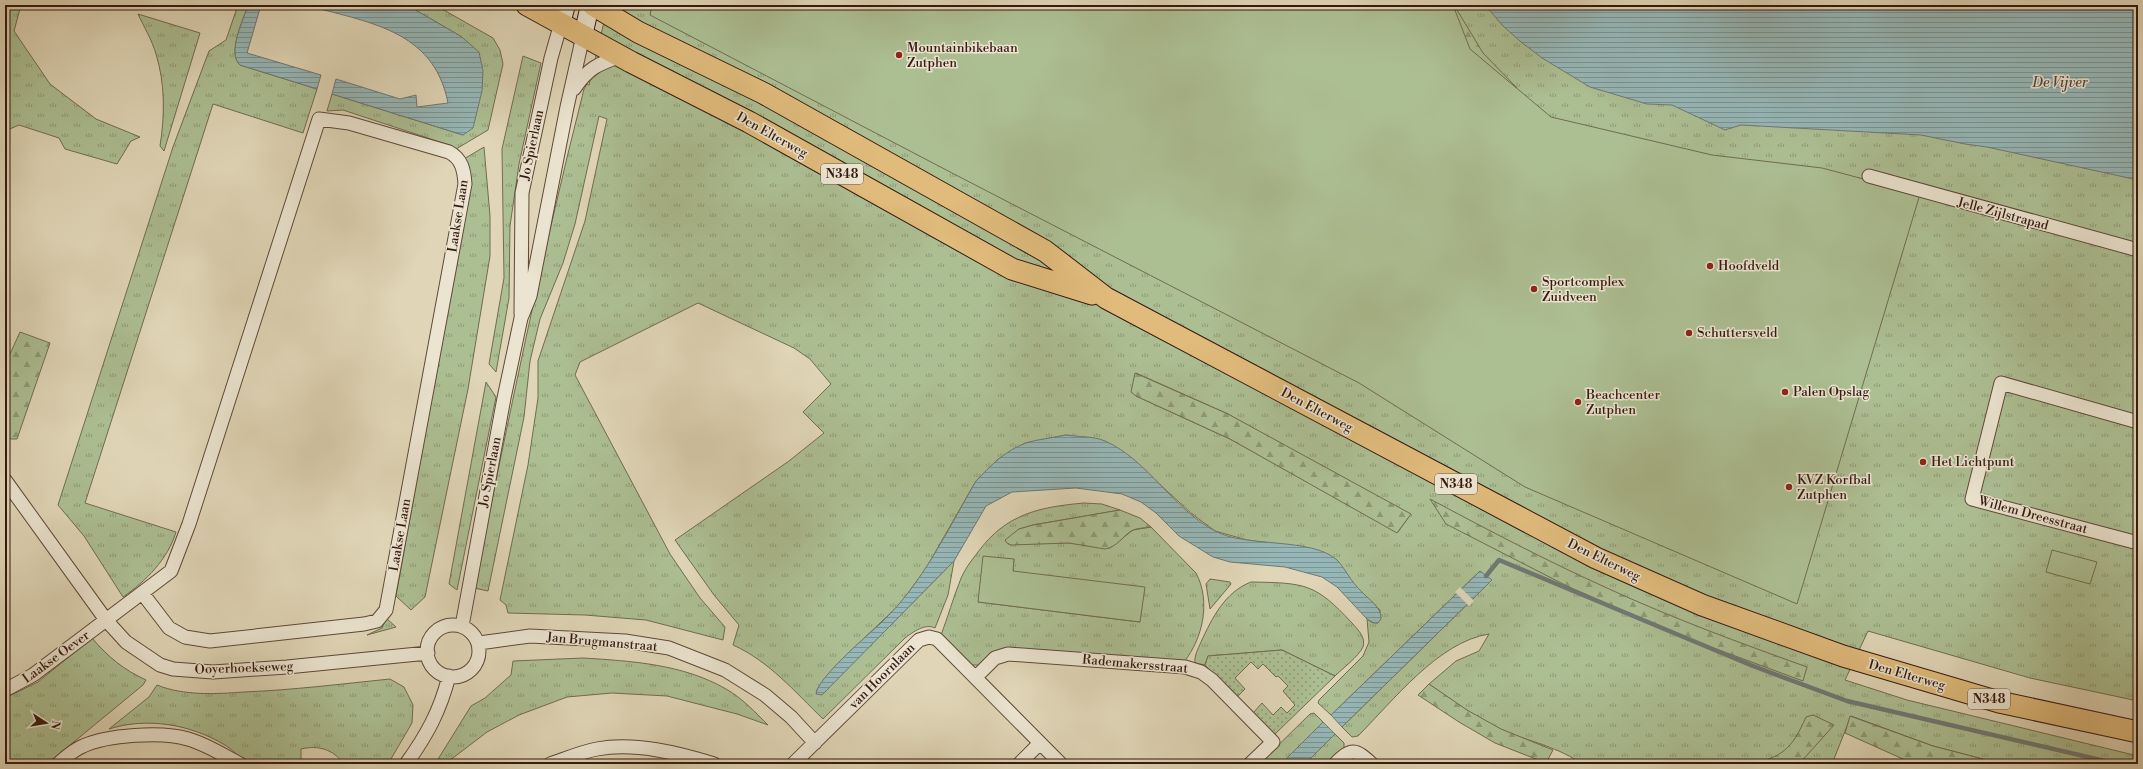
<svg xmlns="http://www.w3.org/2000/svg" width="2143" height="769" font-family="'Libre Bodoni',serif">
<defs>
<pattern id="grass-tufts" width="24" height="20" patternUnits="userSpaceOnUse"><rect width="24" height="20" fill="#acbf93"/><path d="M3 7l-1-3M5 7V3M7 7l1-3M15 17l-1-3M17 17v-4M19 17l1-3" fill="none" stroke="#8d9a76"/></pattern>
<pattern id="forest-firs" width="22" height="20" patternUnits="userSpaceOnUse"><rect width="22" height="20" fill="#acbf93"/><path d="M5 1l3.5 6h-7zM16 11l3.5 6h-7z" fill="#8d9a76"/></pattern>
<pattern id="garden-dots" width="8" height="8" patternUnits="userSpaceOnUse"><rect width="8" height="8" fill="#acbf93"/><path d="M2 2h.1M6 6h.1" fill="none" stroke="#8d9a76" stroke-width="1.8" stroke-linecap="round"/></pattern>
<pattern id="water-rules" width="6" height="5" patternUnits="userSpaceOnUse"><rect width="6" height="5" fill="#96b7b7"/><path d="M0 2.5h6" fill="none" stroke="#7b9493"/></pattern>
</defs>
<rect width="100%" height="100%" fill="#e0d6b7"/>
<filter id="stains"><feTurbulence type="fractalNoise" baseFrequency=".005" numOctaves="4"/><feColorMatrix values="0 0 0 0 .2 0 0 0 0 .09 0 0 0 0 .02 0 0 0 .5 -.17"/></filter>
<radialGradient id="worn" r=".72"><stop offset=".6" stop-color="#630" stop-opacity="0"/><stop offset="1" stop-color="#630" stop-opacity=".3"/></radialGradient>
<!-- grass -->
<path fill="url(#grass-tufts)" stroke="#706c51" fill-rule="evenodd" d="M5,5h16l-7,26 36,53 46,35 44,18 -9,4 -14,23 -52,-15 -6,-11 -40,-13 -14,6z
M238,5h10c-5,16 -21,48 -8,60l77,24 -14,44 -90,-29 -128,399 91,29c-8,27 -30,49 -53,65l-39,-61 -26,-31 115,-358 36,-96 17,-11z
M407,5h28l58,33 7,12 3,14 -15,66 -32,19 -7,-4 -106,-35 -16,1 5,-17 131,41 -1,-98z
M608,5h1530v696l-108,-23 -162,-47 -23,49 62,20 231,56v8h-136l-69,-18 -82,-30 -19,48h-251c-17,-15 -56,-24 -79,-34 -26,-12 -50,-30 -73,-46l27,-23 23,-10 10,-17c-51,8 -96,67 -131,102l-6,1 -10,-10 145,-142 -8,-13 -148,143 -13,-12 1,-3 44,-44 6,-14 -2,-23 4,3 7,1 2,-4v-9l-31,-30 -12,-20 -37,-13 -53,-7 -32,-9 -23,-17 -61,-56 -27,-17 -38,-6 -41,8 -28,17 -21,21 -51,89 -26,35 -59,56 -24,30 6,3 132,-133 -6,34 -13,33c-10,-5 -22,4 -30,10l-82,81c-28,-27 -54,-58 -90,-74l6,-20 -25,-30 -39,-55 114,-79 35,-28 -21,-21 28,-28 -21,-25 -16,-11 -96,-45 -118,59 -5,13 95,179 30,44 25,29 -2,13 -77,-20 -61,-5 -77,-2 -2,-8 -6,-5 28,-135 10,-67v-37l47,-140 22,-102 -8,-3 -24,108 -12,39 -23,56 -10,42 -6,56 -36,174 -14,-3c34,-167 68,-334 110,-499l3,-5 2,1zM1136,373l92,41 180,104 -10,14 -168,-93 -94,-43z
M138,14l62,19 -36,118 -4,-5c5,-31 5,-63 -4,-92 -4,-14 -12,-27 -18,-40z
M523,56l18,7 -22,101 -9,62 -1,72 -13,74 -7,-8 15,-86 -2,-129z
M484,147l6,69v40l-22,133 -43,208 -14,13 -15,-14 74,-413 -6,-24z
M486,382l10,15 -39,193 -8,-6z
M1084,503l18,1 18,6 -87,15 -14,4 -11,15 61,-1 41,5 23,-18 18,-3 45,46c15,28 7,65 -12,89l-183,-11 -21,14h-9l-30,-30c7,-18 12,-37 19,-54 4,-11 11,-20 18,-29 28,-38 61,-45 106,-49zM1014,559l-1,12 127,51 -162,-20z
M1210,579l20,3 1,2 -21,25 -4,-25z
M1251,582c54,1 64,1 101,41 6,7 14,14 11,24 -5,10 -20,21 -28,29l-53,-26 -74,6 -3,9 -10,-2c-1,-7 3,-14 6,-21 11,-24 24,-50 50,-60z
M386,618l10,9 -29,8 15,-7z
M92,638c16,19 32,32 54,42l-3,5 -96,79h-42v-66l33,-16z
M583,658c48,3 100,6 143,31 16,9 29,23 42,36l-31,-11 -70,-18 -55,-3 -45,4 -48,18 -32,17 -42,32h-10l36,-58 14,-8 26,-23 2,-14z
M390,679l14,8 9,18 -1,18 -24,41h-44c-11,-15 -26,-19 -43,-15v15c-9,0 -46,2 -52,-1 -8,-4 -16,-13 -24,-18 -35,-21 -78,-28 -116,-16l40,-32 8,-12c27,11 59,9 87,7 49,-2 97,-8 146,-13z
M1314,713l9,9 -42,42h-22l51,-50z
M1335,734l9,9v5l-16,16h-23z"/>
<!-- forest -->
<path fill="url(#forest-firs)" stroke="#706c51" d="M1441,5h13l29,48 34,35 -6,5 -33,-29z
M20,332l30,11 -33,96h-6l-6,-6v-68z
M1135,373l93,41 183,100 -14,19 -167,-94 -94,-43 -5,-4z
M1430,499c58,31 117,62 177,89 65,30 133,55 200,79l-4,14 -122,-45 -114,-50 -121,-62z
M1120,510l20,8 11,9c-6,1 -15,1 -20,4 -9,6 -14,16 -26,18l-36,-6 -58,2 -4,-2 -2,-3 14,-11 14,-4z
M1429,684l38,26 34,19 52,21 -7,13 -51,-20 -36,-21 -41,-27z
M1813,715l21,10 -35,39h-51c34,-6 44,-15 58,-47z
M1850,716l83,30 69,18h-88l-69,-31z"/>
<!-- garden -->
<path fill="url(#garden-dots)" stroke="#706c51" d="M1282,650l53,26 -61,59 -21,-22 9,-10 11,12 8,-8 6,6 8,-8 -12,-14 5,-5 -10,-10 -2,1 -13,-13 -5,5 -7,-7 -16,16 10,11 -8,8 -32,-32 3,-9z"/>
<!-- pitch -->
<path fill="#acbf93" stroke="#706c51" d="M652,5h801l17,44 81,68 161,38 110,13 98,26 -123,410 -272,-117 -166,-104 -407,-210 -302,-158z
M2052,550l45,12 -7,22 -44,-12z
M983,556l31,3 -1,12 132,16 -5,35 -162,-20z"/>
<!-- water -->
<path fill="url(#water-rules)" stroke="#6f7874" d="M248,5h13l-14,48 74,22 -4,14 -77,-24c-13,-12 3,-44 8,-60z
M305,5h102l55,32 17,15 4,19 -1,20 -9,37 -10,7 -131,-41 4,-15 64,20 16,-4 1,12 31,-4c-14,-74 -82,-81 -143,-98z
M1485,5h653v175l-151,-33 -22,-3 -44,-9 -180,-10 -16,5 -53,-25 -25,-1 -57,-17 -48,-29 -21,-16 -18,-16z
M1066,435c12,2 28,1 39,6 43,19 68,68 110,90 31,17 97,6 122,29 8,8 14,22 24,31 7,8 21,16 20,28l-3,4h-4l-7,-4 -30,-32 -15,-10 -37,-10 -55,-5 -17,-5 -34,-21 -23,-23 -15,-11 -19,-8 -46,-6 -64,4 -26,14 -32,55 -132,134 -6,-1c1,-16 52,-59 65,-71 42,-40 66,-92 95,-142 14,-15 30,-31 50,-38 12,-4 27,-5 40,-8z
M1480,571l12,9 -150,147 -11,-12z
M1323,722l12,12 -30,30h-24z"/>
<!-- pier -->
<path fill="#e0d6b7" d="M1460,587l14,14 -5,5 -14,-14z"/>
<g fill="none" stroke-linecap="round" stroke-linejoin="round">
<!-- stream -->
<path stroke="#6f7874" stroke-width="4.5" d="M1486,576l13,-16 254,106 94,35 271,63"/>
<!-- street casing -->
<g stroke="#5f4839" stroke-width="15">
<path id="street" d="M574,89c14,-21 24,-25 47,-33
M1869,176l269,74
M521,314l1,-121 29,-135 10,-35
M2138,422l-137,-39 -29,116 166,44
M5,480l101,140 20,22 34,23 13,4 40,3 74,-5 141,-14
M427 651a26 26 0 1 1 52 0a26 26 0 1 1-52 0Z
M462,626l42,-228 17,-80 9,-22 37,-189 16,-71
M479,643l51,-7 95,5 44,7 56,22 40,25 26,22 24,26
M976,677l19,-19 13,-4 177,13 16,5 11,8 61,62 -23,22
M5,690l28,-15 138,-104 18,-47 130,-405 30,4 100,29c13,7 15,18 16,32l-79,426 -9,11 -13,3 -154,17 -25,-4 -16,-9 -26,-34
M58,764c8,-7 15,-14 25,-18 24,-11 79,-15 105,-7 18,5 35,16 52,25
M406,764c21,-29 34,-53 43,-88
M550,764c15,-5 31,-12 47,-15 38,-7 81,4 117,15
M793,764l126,-124 10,-3 8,2 124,125
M1019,764l21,-21
M1335,764c17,-17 20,-15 37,0"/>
</g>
<!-- secondary casing -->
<g stroke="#34190f" stroke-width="20">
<path id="secondary" d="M561,23l5,-18
M583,36l7,-31"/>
</g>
<!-- primary casing -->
<g stroke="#34190f" stroke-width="23">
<path id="primary" d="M527,5l104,57 118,60 263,147 80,25
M593,5l45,27 125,61 282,158 61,47 490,260 106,47 141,51 156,46 139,30"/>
</g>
<!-- street -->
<use href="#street" stroke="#ebe4d0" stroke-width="13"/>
<!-- secondary -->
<use href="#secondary" stroke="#ebe4d0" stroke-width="18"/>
<!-- primary -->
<use href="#primary" stroke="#e0bb7c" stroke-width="21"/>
</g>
<!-- markers -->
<g fill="#8f2418" stroke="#ebe4d0" stroke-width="1.5">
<circle cx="899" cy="55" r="4"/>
<circle cx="1710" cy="266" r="4"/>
<circle cx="1534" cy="289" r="4"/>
<circle cx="1689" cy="333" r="4"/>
<circle cx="1785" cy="392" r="4"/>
<circle cx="1578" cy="402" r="4"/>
<circle cx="1923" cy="462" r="4"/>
<circle cx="1789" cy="487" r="4"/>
</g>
<g text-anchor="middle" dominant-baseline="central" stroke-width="3" stroke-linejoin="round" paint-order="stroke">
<!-- shield labels -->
<g fill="#ebe4d0" stroke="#6b5649" stroke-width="1">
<rect x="821" y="164" width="42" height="20" rx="3"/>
<rect x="1435" y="474" width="42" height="20" rx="3"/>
<rect x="1968" y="689" width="42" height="20" rx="3"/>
</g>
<g font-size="12" font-weight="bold" fill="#34190f">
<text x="842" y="174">N348</text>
<text x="1456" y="484">N348</text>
<text x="1989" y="699">N348</text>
</g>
<!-- poi labels -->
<g font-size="13" fill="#34190f" stroke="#ebe4d0" text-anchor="start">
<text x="907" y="48">Mountainbikebaan<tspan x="907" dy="15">Zutphen</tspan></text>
<text x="1718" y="266">Hoofdveld</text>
<text x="1542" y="282">Sportcomplex<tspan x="1542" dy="15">Zuidveen</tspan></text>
<text x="1697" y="333">Schuttersveld</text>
<text x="1793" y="392">Palen Opslag</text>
<text x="1586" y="395">Beachcenter<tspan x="1586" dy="15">Zutphen</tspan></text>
<text x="1931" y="462">Het Lichtpunt</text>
<text x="1797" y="480">KVZ Korfbal<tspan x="1797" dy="15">Zutphen</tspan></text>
</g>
<!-- street labels -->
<g font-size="13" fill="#34190f" stroke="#ebe4d0">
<text transform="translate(772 135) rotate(29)">Den Elterweg</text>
<text transform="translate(532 145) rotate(-78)">Jo Spierlaan</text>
<text transform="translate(2003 214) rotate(15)">Jelle Zijlstrapad</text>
<text transform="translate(458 216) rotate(-81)">Laakse Laan</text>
<text transform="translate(1317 410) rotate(28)">Den Elterweg</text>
<text transform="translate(490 472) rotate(-79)">Jo Spierlaan</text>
<text transform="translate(2033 515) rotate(15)">Willem Dreesstraat</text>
<text transform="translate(400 535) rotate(-80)">Laakse Laan</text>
<text transform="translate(1604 560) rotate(26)">Den Elterweg</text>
<text transform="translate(602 642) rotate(5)">Jan Brugmanstraat</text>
<text transform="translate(56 657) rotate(-36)">Laakse Oever</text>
<text transform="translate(1135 664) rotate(5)">Rademakersstraat</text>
<text transform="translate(244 668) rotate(-2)">Ooyerhoekseweg</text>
<text transform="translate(1907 675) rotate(16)">Den Elterweg</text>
<text transform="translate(882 676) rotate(-45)">van Hoornlaan</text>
</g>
<!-- water labels -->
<g font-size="14" font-style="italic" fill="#514841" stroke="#ebe4d0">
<text x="2060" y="83">De Vijver</text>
</g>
</g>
<!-- margin -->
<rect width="2143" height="769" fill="none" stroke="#e0d6b7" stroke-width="20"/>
<rect x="6" y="6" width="2131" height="757" fill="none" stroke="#34190f" stroke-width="2"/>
<rect x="10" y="10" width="2123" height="749" fill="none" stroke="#34190f"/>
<!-- north arrow -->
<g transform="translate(46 723) rotate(102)" stroke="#ebe4d0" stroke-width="3" paint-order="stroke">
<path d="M0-3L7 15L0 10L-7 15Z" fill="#34190f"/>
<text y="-6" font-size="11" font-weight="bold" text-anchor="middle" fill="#34190f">N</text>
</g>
<rect width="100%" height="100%" filter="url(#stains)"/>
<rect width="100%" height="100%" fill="url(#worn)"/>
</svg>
